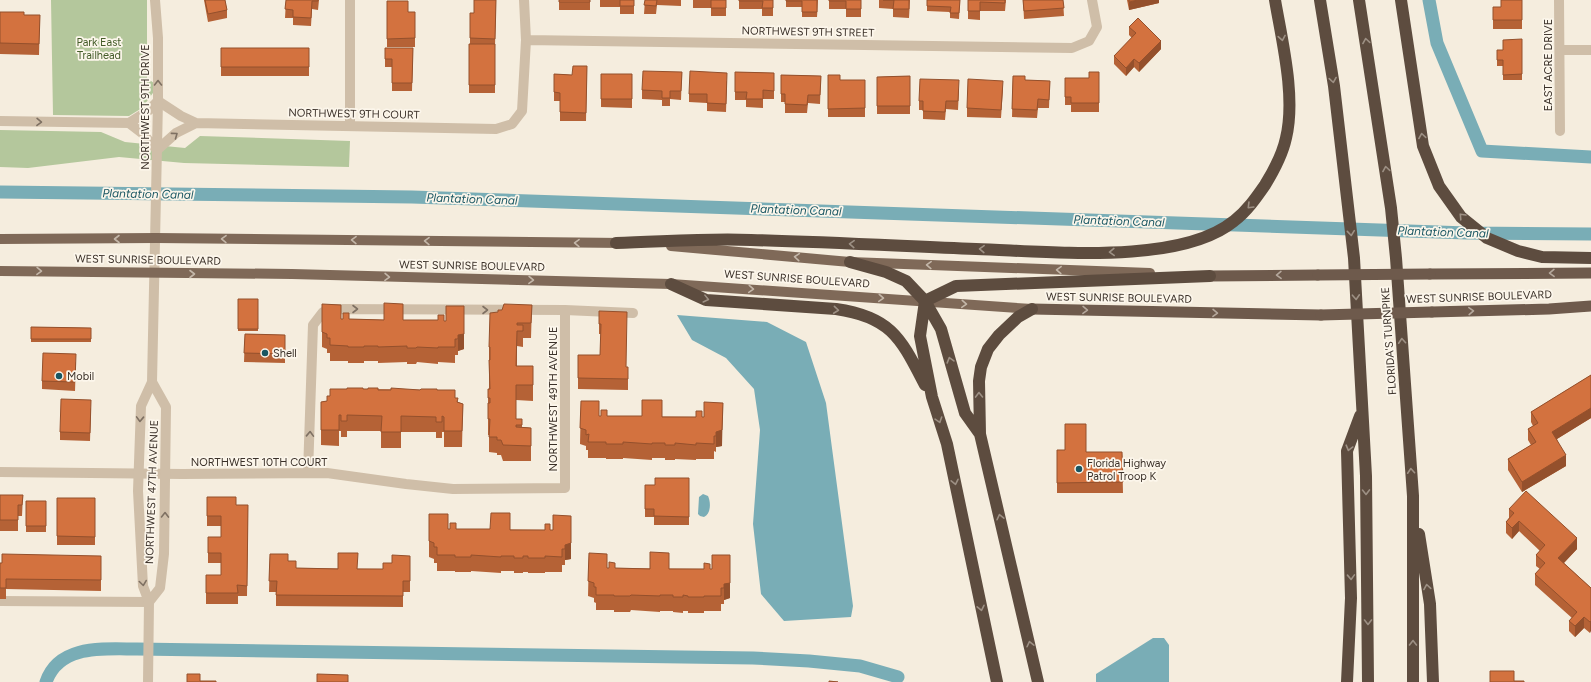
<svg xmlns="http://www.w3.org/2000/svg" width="1591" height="682" font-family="Figtree,sans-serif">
<rect width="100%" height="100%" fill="#f5edde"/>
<!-- green -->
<path fill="#b4c79c" d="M51,0h96v78l11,8 -16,22 -13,8 -76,-1z
M0,130l101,2 24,10 60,6 15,-12 150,5 -1,26 -165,-4 -65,-6 -91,11 -28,-1z"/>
<!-- water -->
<path fill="#79adb6" d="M677,315l90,7 39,20 20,61 27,203 -2,11 -67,4 -23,-27 -8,-70 7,-94 -6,-41 -28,-31 -34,-18z
M703,494l5,2c3,6 3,18 -4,21l-4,-1 -2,-2 1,-17z
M1153,638h11l5,7v37h-73v-8z"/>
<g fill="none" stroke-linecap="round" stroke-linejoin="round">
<!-- canal -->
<path stroke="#79adb6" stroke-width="13" d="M1429,0l8,43 45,108 109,6
M0,192l412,5 1055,36 124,1
M46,682c13,-38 58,-33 91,-33l616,9 56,3 51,5 38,11"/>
<!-- minor -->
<path stroke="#cfbea8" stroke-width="10" d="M350,0v126
M1559,0l1,131
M526,40l546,8 17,-7 8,-14 -5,-27
M1560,50h31
M158,101l23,15 15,7 300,6 16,-5 10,-13 4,-71 -2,-40
M157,150l19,-17 20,-10
M0,472l182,2 145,-1 79,11 47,5 112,-1v-178
M308,473l5,-148 10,-13 7,-3 235,1 68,3
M0,601l149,1"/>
<!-- tertiary -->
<path stroke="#cfbea8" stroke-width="10" d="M0,121l129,2 13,10 15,17
M129,123l19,-12 10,-10
M149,602l11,-14 4,-34 2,-147 -14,-25
M148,682l1,-80 -6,-16 -5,-95 3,-85 11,-24 6,-281v-63l-3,-38"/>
<!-- primary -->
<path stroke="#7f6958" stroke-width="10" d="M0,239l156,-1 467,5
M671,246l179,16 300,11
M0,271l292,3 379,10 361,25"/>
<!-- trunk -->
<path stroke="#6e5a4c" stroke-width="11" d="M1430,274l161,-1
M1210,276l108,-1
M1032,309l289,6
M1432,312l117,-3 42,-3"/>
<!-- motorway -->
<path stroke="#5d4c3f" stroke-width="12" d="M1320,0l14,86 20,172 12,218 2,206
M1359,0l32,208 5,50 17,238v186
M1401,0l22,146 16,40 22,31 26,21 31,13 24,6 49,1
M616,243c45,-1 90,-5 135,-3 75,2 150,6 225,9 69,2 203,17 258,-28 13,-10 22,-23 31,-36 8,-13 18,-33 21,-47 10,-41 -4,-97 -11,-138
M850,262l36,10 20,9 19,20 16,28 24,84 15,21
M671,284l35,16 130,9c56,8 65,30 89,76
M925,301l-5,35 12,61 15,47 50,238
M925,301l31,-15 254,-10
M1032,309l-14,8 -19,18 -11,14 -7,18 -2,14 1,53 58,248
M1419,534l11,70 3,78
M1347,682l4,-84 -4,-147 13,-35"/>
<!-- trunk-bridge -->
<path stroke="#6e5a4c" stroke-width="11" d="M1318,275l112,-1
M1321,315l111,-3"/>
</g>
<!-- wall -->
<path fill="#b56236" d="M204,0h21l2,10v8l-19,4z
M286,0h33l-1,10 -6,-1 -1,17 -18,-1v-7h-8z
M496,0l-1,47v46h-26v-49h1v-31h4z
M559,0h31v10h-31z
M600,0h34v14h-14v-7h-20z
M645,0h36v6l-24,-1 -1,9h-12z
M693,0h33v16h-15v-8h-18z
M739,0h34v16h-11v-7h-23z
M786,0h32l-1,17h-15v-10h-16z
M829,0h32v17h-15v-8h-17z
M879,0h31l-1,18 -16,-1v-8l-14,-1z
M927,0h33l-1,19 -9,-1v-6l-23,-1z
M968,0h38l-1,11h-25v9l-12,-1z
M1023,0h40l1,16 -40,3z
M1127,0h32v3l-30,7z
M1522,0v29h-29v-22h8z
M387,1l21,11h7v35h-28z
M0,12l24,3h16l-1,40 -39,-1z
M1129,27l32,22 -22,23 -5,-5 -8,9 -12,-12v-8l18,-18 -3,-3z
M1522,39v41h-19v-14h-6v-11l6,-5z
M221,48h88v28h-88z
M385,48h28l-1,43h-20v-24h-7z
M587,66l-1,55h-26v-20h-6v-27l18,1z
M682,72l-1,28 -11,-1v7h-8v-6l-20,-1v-9z
M735,72l39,1v26h-11v9l-17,-1v-7h-11z
M1099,72v40h-28v-7h-6v-27h24z
M601,74h31v34l-31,-1z
M781,75l40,1 -1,28 -12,-1 -1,10h-22v-11h-4z
M828,75l12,5h25v37h-37z
M910,76v38h-33v-37z
M1013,76l12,4 25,1 -1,27h-11l-1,10 -25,-1z
M727,81l-1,31 -19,-1v-8l-18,-1v-8z
M959,89l-1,21 -12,-1 -1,11 -22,-1v-9h-4v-9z
M1003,89l-2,29 -34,-1v-9z
M238,299h20v32h-20z
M322,304l19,15 105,2 18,28 -6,2v4h-3v8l-17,-1v2l-21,-2 -1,2h-9v-2l-29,1v-2h-14v2h-16v-2h-18v-8h-3v-4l-5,-2z
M532,305l-1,33h-8v9l-6,-1v20h16v35l-17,-1v19h6v8l9,1v33h-28l-2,-6h-4v-2l-8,-1v-17h-1v-46h1v-42l9,-35 4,-2z
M599,311l27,56h2v23l-50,-1v-34h22l1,-21h-2z
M31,327l60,1v14h-60z
M245,334l40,1v28l-41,-1z
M76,362l-1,29 -33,-2v-8z
M1591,375v43l-34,21 9,27 -44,26 -14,-22v-11l23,-14 -3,-5v-11l5,-3 -2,-4v-10z
M363,389l74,1 18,8 3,4 5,2 -1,43h-18v-15h-2v6h-6v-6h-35v16h-20v-17h-34v6h-6v-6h-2v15l-18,-1v-43l6,-1 3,-5z
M581,401l18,15 105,1 18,29 -6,1v5l-2,-1v8h-18v1l-21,-1v1h-10v-2h-13v2l-29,-2v1h-17v-1h-18v-8h-2v-4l-6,-2z
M91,408l-1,33 -30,-1v-8z
M1057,450l29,2h36l1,41h-66z
M689,478v47h-35v-8h-9v-32h10z
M0,495h23l-1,21h-4v15h-18z
M207,497l29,8h12l-1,91h-9v8h-32v-29h15v-12h-13v-26h13v-11h-14z
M57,498h38v47h-38z
M26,501h20v31h-20z
M1509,509l68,40 -13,14 27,25 -1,45 -6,-5 -9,9 -6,-6v-10l3,-3 -37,-33v-11l5,-5 -4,-3v-11l4,-4 -21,-20 -7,8 -6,-6v-11l3,-4z
M429,514l19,15 105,1 18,29 -6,1v5h-3v7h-17v1h-17v-1h-5v1h-9v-2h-13v2l-30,-2v1h-16v-1h-18v-8h-3v-4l-5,-2z
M589,553l18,15 105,1 18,29 -6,2v4h-3v7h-17v2h-16v-2h-5v2l-10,-1v-1h-13v1l-29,-2 -1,2h-16v-2h-18v-7l-2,-1v-4l-6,-2z
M270,554l18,7 8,7 87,1 9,-6 18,-7v36h-7v15l-127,-1v-14h-7z
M101,556v35l-95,-2v10h-6v-36z"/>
<!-- shaded-wall -->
<path fill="#94502c" d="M1138,0h21v3l-30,7v-8z
M1161,41v8l-22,23v-9z
M1134,59v8l-8,9v-8z
M464,306v43l-6,2v4v-20z
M723,403l-1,43 -6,1v5v-20z
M1591,408v10l-39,24v-10z
M1566,455v11l-44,26v-10z
M571,516v43l-6,1v5v-20z
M1519,521v10l-7,8v-11z
M1577,538v11l-19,20v-11z
M730,555v43l-6,2v4v-20z
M1584,617v11l-9,9v-11z
M1591,621v10l-1,2v-11z"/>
<!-- building -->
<path fill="#d3723f" stroke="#94502c" d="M205,0h20l2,10 -19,4z
M286,0h32v1h-6l-1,17 -18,-1v-7l-8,-1z
M474,0h22l-1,39 -25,-1v-25h4z
M559,0h31v2h-31z
M620,0h14v6h-14z
M645,0h12l-1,6 -12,-1z
M711,0h15v8h-15z
M739,0h34v8h-11l1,-7h-24z
M786,0h31v12h-15v-11h-16z
M829,0h32v9h-15v-8h-17z
M883,0h26v9h-16l1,-9z
M927,0h33l-1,13h-9l1,-6 -24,-1z
M968,0h37v3l-25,-1v9h-12z
M1023,0h40l1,8 -40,3z
M1129,0h9l-9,2z
M1501,0h21v20h-29v-13h8z
M387,1h21v11h7v26l-28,1z
M0,12h24v3h16l-1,29 -39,-1z
M1138,18l23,23 -22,22 -5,-4 -8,9 -12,-12 22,-23 -7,-6z
M1522,39v35l-19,1v-15h-6v-10h6v-10z
M469,44h26v41h-26z
M221,48h88v19h-88z
M385,48h28l-1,35h-20v-24h-7z
M573,66h14l-1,47 -26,-1v-19l-6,-1v-18l18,1z
M643,71l39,1 -1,19h-11v7h-8v-7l-20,-1z
M690,71l37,2 -1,31 -19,-1v-9h-18z
M735,72l39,1v18l-11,-1v9h-17l1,-7h-12z
M1089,72h10v31h-28v-6h-6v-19h24z
M601,74h31v25h-31z
M781,75l40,1 -1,19h-12l-1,10 -22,-1v-10h-4z
M828,75h12v5h25v28l-37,1z
M910,76v30h-33v-29z
M1013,76h12v4l25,1 -1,19 -11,-1 -1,11 -25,-1z
M920,79l39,1 -1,21h-12l-1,11 -22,-1v-10h-4z
M968,79l35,2 -2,29 -34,-2z
M238,299h20v30h-20z
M384,303l19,1v16h35v-5h6v6h2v-15h18v28l-6,1v4h-3v8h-17v1l-21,-1 -1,1h-9v-2l-29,1v-1h-14v1h-16v-1l-18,-1v-7h-3v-4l-5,-2v-28l19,1v14h2v-6h6v6l35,1z
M504,304l28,1 -1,18h-14v2h6v6h-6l-1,35h17v19h-17v34h6v6h-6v2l15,1v18l-28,-1 -2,-5h-4v-3h-8l1,-18h-2v-16h2v-5h-2v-9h2l-1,-29h1v-13h-1l1,-34 8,-1v-2h4z
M599,311l28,1 -1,55h2v12l-50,-1v-23h22l1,-31h-2z
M31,327l60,1v11h-60z
M245,334l40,1v19l-41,-1z
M43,353l33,1 -1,28 -33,-1z
M1591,375v33l-39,24 14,23 -44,27 -14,-23 28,-17 -8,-13 10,-6 -7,-11z
M347,388h16v1h5v-1h10v2h13v-2l29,2 1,-1h16v1h18v8h3l-1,4 6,2 -1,27h-18v-14l-2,-1v6h-6v-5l-35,-1v16h-20l1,-16 -35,-1v6h-6v-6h-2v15h-18v-28l6,-1v-5h3v-7h17z
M61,399l30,1 -1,33 -30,-1z
M642,400h20v17h34v-6h6v6h2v-15l19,1 -1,27 -6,2v4h-2v8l-18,-1v2l-21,-2v2h-10v-2h-13v1l-29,-2v2h-17v-2h-18l1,-8 -3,1v-5l-6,-2 1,-27h18v15h2v-6h6v6h35z
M1065,424h21v28h36l1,30 -66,1v-33h8z
M655,478h34v39l-35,-1v-7h-9v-24h10z
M1526,491l51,47 -19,20 33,30v33l-1,1 -6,-5 -9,9 -6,-5 8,-9 -42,-38 10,-11 -9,-8 9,-10 -26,-24 -7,7 -6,-6 8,-9 -5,-4z
M0,495h23l-1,10h-4v15h-18z
M207,497h29v8h12l-1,81 -10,-1 1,8h-32v-18h15v-22h-13v-16h13v-21h-14z
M57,498h38v39l-38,-1z
M26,501h20v25h-20z
M491,513h19v17h35v-6h5v6h3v-15l18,1v27l-6,2v4h-3v8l-17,-1v2h-17v-2h-5v2h-9v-2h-13v1l-30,-2v2h-16v-2h-18v-8h-3v-4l-5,-2v-27h19v15h2v-6h6v6h34z
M650,552l19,1v16h35v-6l6,1v5h2v-14h18v28l-6,1v4h-3v8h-17v1h-16v-1l-5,-1v2h-10v-2h-13v1l-29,-1 -1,1h-16v-1h-18v-8h-2v-4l-6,-2 1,-28 18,1v14h2v-6l6,1v5l35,1z
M338,553h20l-1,16h26v-6h9v-8l18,1v25h-7v15l-127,-1 1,-14h-8l1,-27h18v7h8v7l42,1z
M2,554l99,2v24l-95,-1v9h-6v-25h2z
M1490,671h24v10h10v1h-34z
M187,674h13v7h16v1h-29z
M317,674l31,1v7h-31z
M829,681l9,1h-9z"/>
<!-- one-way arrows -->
<defs><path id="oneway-chevron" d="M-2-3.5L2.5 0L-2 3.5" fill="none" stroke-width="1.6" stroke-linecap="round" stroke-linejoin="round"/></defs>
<g stroke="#9d9084">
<use href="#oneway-chevron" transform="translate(1282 38) rotate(80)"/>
<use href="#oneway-chevron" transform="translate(1366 41) rotate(-99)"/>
<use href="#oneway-chevron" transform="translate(1333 80) rotate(81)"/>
<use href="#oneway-chevron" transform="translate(1422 136) rotate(-99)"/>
<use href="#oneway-chevron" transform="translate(1386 169) rotate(-99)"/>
<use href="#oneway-chevron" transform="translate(1250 206) rotate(135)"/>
<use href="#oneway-chevron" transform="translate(1462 216) rotate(-133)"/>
<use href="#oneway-chevron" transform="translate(1351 233) rotate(84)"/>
<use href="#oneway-chevron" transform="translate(852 244) rotate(-177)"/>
<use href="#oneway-chevron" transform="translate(982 249) rotate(-178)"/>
<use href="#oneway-chevron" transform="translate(1112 252) rotate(178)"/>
<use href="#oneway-chevron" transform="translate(1356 297) rotate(87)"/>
<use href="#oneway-chevron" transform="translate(706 299) rotate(14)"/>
<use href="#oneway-chevron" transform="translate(836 310) rotate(6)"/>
<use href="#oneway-chevron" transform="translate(1402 341) rotate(-94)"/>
<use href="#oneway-chevron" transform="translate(950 360) rotate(-106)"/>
<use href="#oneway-chevron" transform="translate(979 395) rotate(-91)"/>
<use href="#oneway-chevron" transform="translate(939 420) rotate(72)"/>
<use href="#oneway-chevron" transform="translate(1349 448) rotate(105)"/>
<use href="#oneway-chevron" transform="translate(1411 471) rotate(-94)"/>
<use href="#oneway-chevron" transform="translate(955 482) rotate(78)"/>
<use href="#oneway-chevron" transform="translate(1366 492) rotate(89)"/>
<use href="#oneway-chevron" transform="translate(1000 517) rotate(-103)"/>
<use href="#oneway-chevron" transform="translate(1351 577) rotate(88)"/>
<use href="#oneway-chevron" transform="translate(1427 587) rotate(-99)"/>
<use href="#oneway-chevron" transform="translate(981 608) rotate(78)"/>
<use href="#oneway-chevron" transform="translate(1368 622) rotate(90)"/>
<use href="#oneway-chevron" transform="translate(1413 643) rotate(-90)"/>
<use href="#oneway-chevron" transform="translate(1030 644) rotate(-103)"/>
</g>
<g stroke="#7e7062">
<use href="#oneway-chevron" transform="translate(158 83) rotate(-90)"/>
<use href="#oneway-chevron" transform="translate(39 122) rotate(1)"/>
<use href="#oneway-chevron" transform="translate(175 135) rotate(-36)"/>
<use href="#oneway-chevron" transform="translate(355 309)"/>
<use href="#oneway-chevron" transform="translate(485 310)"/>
<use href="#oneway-chevron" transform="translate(140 419) rotate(92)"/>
<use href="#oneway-chevron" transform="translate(310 434) rotate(-88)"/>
<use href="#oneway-chevron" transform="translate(165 515) rotate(-89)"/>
<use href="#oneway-chevron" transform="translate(143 583) rotate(82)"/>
</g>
<g stroke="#c4b7a9">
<use href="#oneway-chevron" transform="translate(117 239) rotate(180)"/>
<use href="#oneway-chevron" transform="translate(224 239) rotate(-179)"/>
<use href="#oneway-chevron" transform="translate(354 240) rotate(-179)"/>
<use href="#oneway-chevron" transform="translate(427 241) rotate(-179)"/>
<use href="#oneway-chevron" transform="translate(577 243) rotate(-179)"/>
<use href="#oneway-chevron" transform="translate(797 257) rotate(-175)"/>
<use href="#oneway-chevron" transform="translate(929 265) rotate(-178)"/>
<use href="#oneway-chevron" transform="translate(1059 270) rotate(-178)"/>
<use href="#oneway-chevron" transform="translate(39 271) rotate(1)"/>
<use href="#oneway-chevron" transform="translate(192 274)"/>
<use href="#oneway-chevron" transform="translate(387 277) rotate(1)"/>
<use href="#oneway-chevron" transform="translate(531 280) rotate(1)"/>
<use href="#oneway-chevron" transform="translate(751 289) rotate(4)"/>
<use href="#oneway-chevron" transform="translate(881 298) rotate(4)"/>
<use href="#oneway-chevron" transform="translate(964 304) rotate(4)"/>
</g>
<g stroke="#b5a89c">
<use href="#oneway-chevron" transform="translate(1552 273) rotate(179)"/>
<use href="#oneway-chevron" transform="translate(1279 275) rotate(179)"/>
<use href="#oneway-chevron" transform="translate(1085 310) rotate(1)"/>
<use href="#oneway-chevron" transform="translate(1471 311) rotate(-2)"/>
<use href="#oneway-chevron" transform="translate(1215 313) rotate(1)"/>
</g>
<!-- markers -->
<g fill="#195662" stroke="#fcf6eb" stroke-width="1.5">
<circle cx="265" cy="353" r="4"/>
<circle cx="59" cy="376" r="4"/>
<circle cx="1079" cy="469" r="4"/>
</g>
<g text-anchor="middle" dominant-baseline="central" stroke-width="3.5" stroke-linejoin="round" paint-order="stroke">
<!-- street labels -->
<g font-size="11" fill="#3b3129" stroke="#fcf6eb">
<text transform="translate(808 32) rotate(1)">NORTHWEST 9TH STREET</text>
<text transform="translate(1548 65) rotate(-90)">EAST ACRE DRIVE</text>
<text transform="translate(145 107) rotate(-90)">NORTHWEST 9TH DRIVE</text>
<text transform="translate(354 114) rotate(1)">NORTHWEST 9TH COURT</text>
<text transform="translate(148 260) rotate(1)">WEST SUNRISE BOULEVARD</text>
<text transform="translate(472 266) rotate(1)">WEST SUNRISE BOULEVARD</text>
<text transform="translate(797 279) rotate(4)">WEST SUNRISE BOULEVARD</text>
<text transform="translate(1479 297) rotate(-2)">WEST SUNRISE BOULEVARD</text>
<text transform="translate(1119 298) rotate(1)">WEST SUNRISE BOULEVARD</text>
<text transform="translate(1389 341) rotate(-94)">FLORIDA'S TURNPIKE</text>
<text transform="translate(553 399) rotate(-90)">NORTHWEST 49TH AVENUE</text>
<text x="259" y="462">NORTHWEST 10TH COURT</text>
<text transform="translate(152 492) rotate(-88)">NORTHWEST 47TH AVENUE</text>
</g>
<!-- park labels -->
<g font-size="11" fill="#455d2a" stroke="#fcf6eb">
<text x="99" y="42">Park East<tspan x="99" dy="13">Trailhead</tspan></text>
</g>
<!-- poi labels -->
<g font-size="11" fill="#3b3129" stroke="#fcf6eb" text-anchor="start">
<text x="273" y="353">Shell</text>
<text x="67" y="376">Mobil</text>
<text x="1087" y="463">Florida Highway<tspan x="1087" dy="13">Patrol Troop K</tspan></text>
</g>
<!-- water labels -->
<g font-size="12" font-style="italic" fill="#195662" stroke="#fcf6eb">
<text transform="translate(148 194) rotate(1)">Plantation Canal</text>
<text transform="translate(472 199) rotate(2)">Plantation Canal</text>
<text transform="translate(796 210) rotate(2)">Plantation Canal</text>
<text transform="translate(1119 221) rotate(2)">Plantation Canal</text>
<text transform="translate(1443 232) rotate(2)">Plantation Canal</text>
</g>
</g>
</svg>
